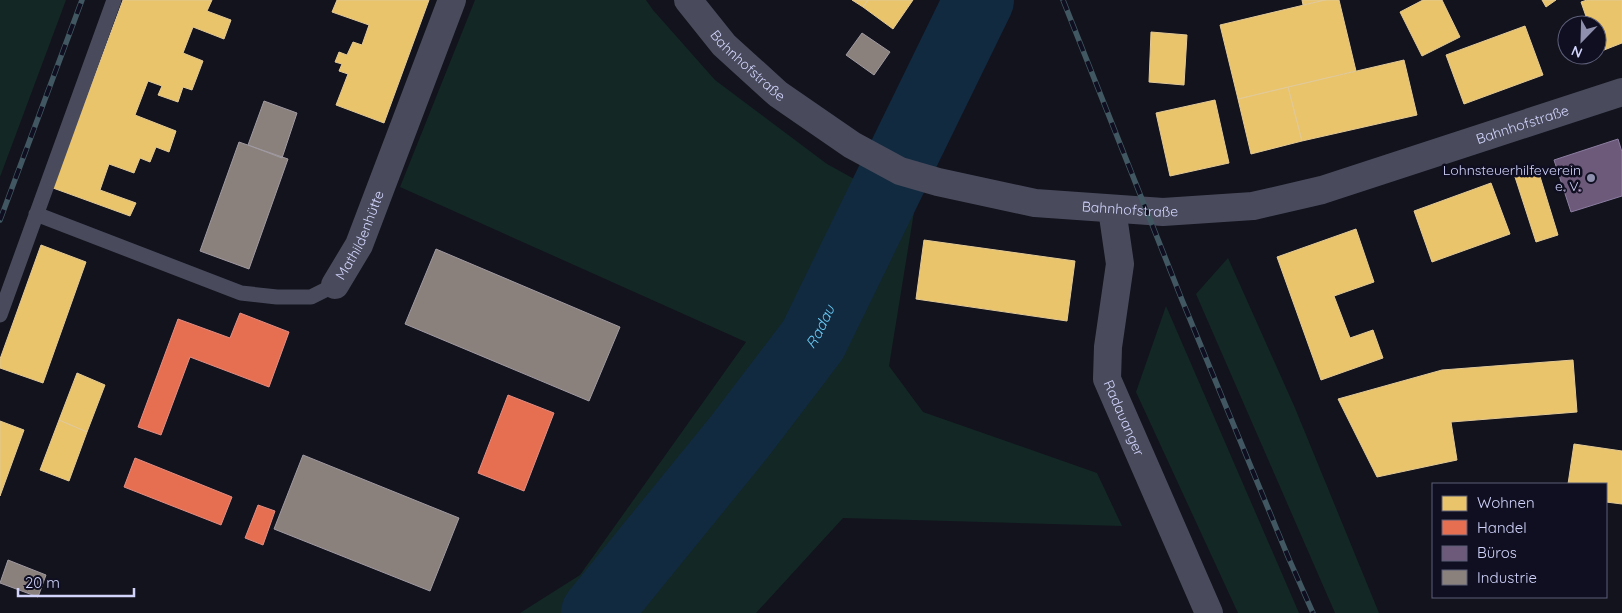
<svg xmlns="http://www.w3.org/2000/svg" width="1622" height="613" font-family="Quicksand,sans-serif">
<rect width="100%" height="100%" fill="#13131d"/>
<!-- green -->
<path fill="#132725" d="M0,0h66l-66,177z
M475,0h171l7,10 62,70 112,84 87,48 -25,154 34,46 174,61 25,53 -279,-8 -87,95h-236l60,-38 166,-233 -346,-155z
M1228,258l67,150 84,205h-44l-139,-319z
M1166,306l133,307h-61l-102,-221z"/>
<!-- homes -->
<path fill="#e9c46a" stroke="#e2c996" d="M123,0h89l-5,11 24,9 -7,19 -31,-12 -10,26 20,8 -11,29 -9,-3 -5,15 -20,-7 4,-9 -14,-5 -13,34 41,16 -7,21 -13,-5 -6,15 -10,-4 -6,15 -25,-9 -9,26 36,13 -6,13 -77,-28z
M337,0h92l-45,123 -48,-18 12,-31 -9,-3 3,-7 -7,-2 4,-10 8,3 6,-13 9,3 7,-20 -37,-13z
M852,0h16l-5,7z
M868,0h45l-20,29 -30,-22z
M1302,0h23l-22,5z
M1325,0h14l17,71 -118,28 -18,-74z
M1423,0h19l18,37 -38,19 -22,-44z
M1542,0h14l-10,7z
M1587,0h35v43l-23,9 -2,-5v-22h-8l-8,-23z
M1525,26l18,49 -79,29 -18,-49z
M1151,32l36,3 -3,50 -35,-3z
M1404,60l13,55 -115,26 -14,-54z
M1288,87l14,54 -51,13 -13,-55z
M1215,100l14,63 -59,13 -14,-63z
M1538,170l20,65 -22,7 -21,-65z
M1491,183l19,51 -78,28 -18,-51z
M1356,229l18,53 -40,14 16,42 23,-8 10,28 -62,22 -44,-123z
M924,240l151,21 -8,60 -151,-22z
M41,245l45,17 -43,121 -43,-15v-9z
M1573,360l4,52 -126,10 6,38 -80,17 -39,-78 104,-29z
M77,373l28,12 -18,47 -28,-12z
M59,420l28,12 -18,49 -29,-11z
M0,421l24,9 -24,66z
M1574,444l48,7v53l-16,-2v-18h-38z"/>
<!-- shops -->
<path fill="#e76f51" stroke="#e18d84" d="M240,313l49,19 -20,55 -79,-30 -29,78 -23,-8 40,-108 52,19z
M508,395l46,18 -30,78 -46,-18z
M135,458l97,39 -11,28 -97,-38z
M258,505l17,6 -12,34 -18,-7z"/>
<!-- offices -->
<path fill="#6d597a" stroke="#8b7ea1" d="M1618,139l4,13v44l-51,16 -17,-52z"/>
<!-- industry -->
<path fill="#8a817c" stroke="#a09aa2" d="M862,33l28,19 -16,23 -28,-20z
M264,101l33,12 -15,45 -34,-13z
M239,142l49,17 -39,110 -49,-18z
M436,249l184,78 -31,74 -184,-77z
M303,455l156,63 -29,73 -156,-62z
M8,560l38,15 -8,22 -38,-14z"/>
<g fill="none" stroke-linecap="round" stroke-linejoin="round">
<!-- river -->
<path stroke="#112a40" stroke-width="70" id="s1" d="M596,613l144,-177 73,-96 166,-340"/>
<!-- service -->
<path stroke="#494b5d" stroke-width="15" d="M36,214l205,79 36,4h34l24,-12
M0,315l114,-315"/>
<!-- minor -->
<g stroke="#494b5d" stroke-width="28">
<path id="s2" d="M1112,209l8,55 -12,83 -1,32 102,234"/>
<path id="s3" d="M335,285l24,-40 93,-245"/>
</g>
<!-- tertiary -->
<path stroke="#494b5d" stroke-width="28" id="s4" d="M688,0l36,45 54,49 74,51 48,26 38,11 97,21 128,9 90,-6 69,-16 300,-98"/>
<!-- rail casing -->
<g stroke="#415862" stroke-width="5.5">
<path id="rail" d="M1063,0l119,300 107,259 24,54
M0,220l82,-220"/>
</g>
<!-- rail -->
<use href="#rail" stroke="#0f0f21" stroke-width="4" stroke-dasharray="11" stroke-linecap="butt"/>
</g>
<!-- markers -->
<circle fill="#8f90ae" stroke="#0f0f21" stroke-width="2" cx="1591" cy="178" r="5"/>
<g text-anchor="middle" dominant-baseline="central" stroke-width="5" stroke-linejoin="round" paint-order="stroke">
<!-- street labels -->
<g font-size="14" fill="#d2d4fc" stroke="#0f0f21">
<text stroke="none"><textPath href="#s4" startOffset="89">Bahnhofstraße</textPath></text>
<text stroke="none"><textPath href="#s4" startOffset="914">Bahnhofstraße</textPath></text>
<text stroke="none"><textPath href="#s4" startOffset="509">Bahnhofstraße</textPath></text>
<text stroke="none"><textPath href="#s3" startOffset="56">Mathildenhütte</textPath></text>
<text stroke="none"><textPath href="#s2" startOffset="214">Radauanger</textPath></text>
</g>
<!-- poi labels -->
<g font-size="14" fill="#d2d4fc" stroke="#0f0f21" text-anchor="end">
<text x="1581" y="170">Lohnsteuerhilfeverein<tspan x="1581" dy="16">e. V.</tspan></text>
</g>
<!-- water labels -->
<g font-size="15" font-style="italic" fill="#69c8f3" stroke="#0f0f21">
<text stroke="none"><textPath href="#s1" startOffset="364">Radau</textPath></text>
</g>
</g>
<!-- legend -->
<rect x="1432" y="483" width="175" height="115" fill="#0f0f21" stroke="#5d5e79"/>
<rect x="1442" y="496" width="25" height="15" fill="#e9c46a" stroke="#5d5e79"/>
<text x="1477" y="508" font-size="15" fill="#d2d4fc">Wohnen</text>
<rect x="1442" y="520" width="25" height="15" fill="#e76f51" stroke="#5d5e79"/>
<text x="1477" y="533" font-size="15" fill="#d2d4fc">Handel</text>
<rect x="1442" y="546" width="25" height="15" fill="#6d597a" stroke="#5d5e79"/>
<text x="1477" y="558" font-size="15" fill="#d2d4fc">Büros</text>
<rect x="1442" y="570" width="25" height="15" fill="#8a817c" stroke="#5d5e79"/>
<text x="1477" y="583" font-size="15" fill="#d2d4fc">Industrie</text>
<!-- north arrow -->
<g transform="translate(1582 40) rotate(203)"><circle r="24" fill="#0f0f21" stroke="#5d5e79"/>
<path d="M0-4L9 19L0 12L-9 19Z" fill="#8f90ae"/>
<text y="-8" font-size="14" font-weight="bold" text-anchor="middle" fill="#d2d4fc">N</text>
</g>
<!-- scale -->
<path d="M18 588v8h116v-8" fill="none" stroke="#d2d4fc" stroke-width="2.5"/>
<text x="25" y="588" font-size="15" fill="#d2d4fc" stroke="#0f0f21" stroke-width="4" paint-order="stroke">20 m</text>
</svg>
